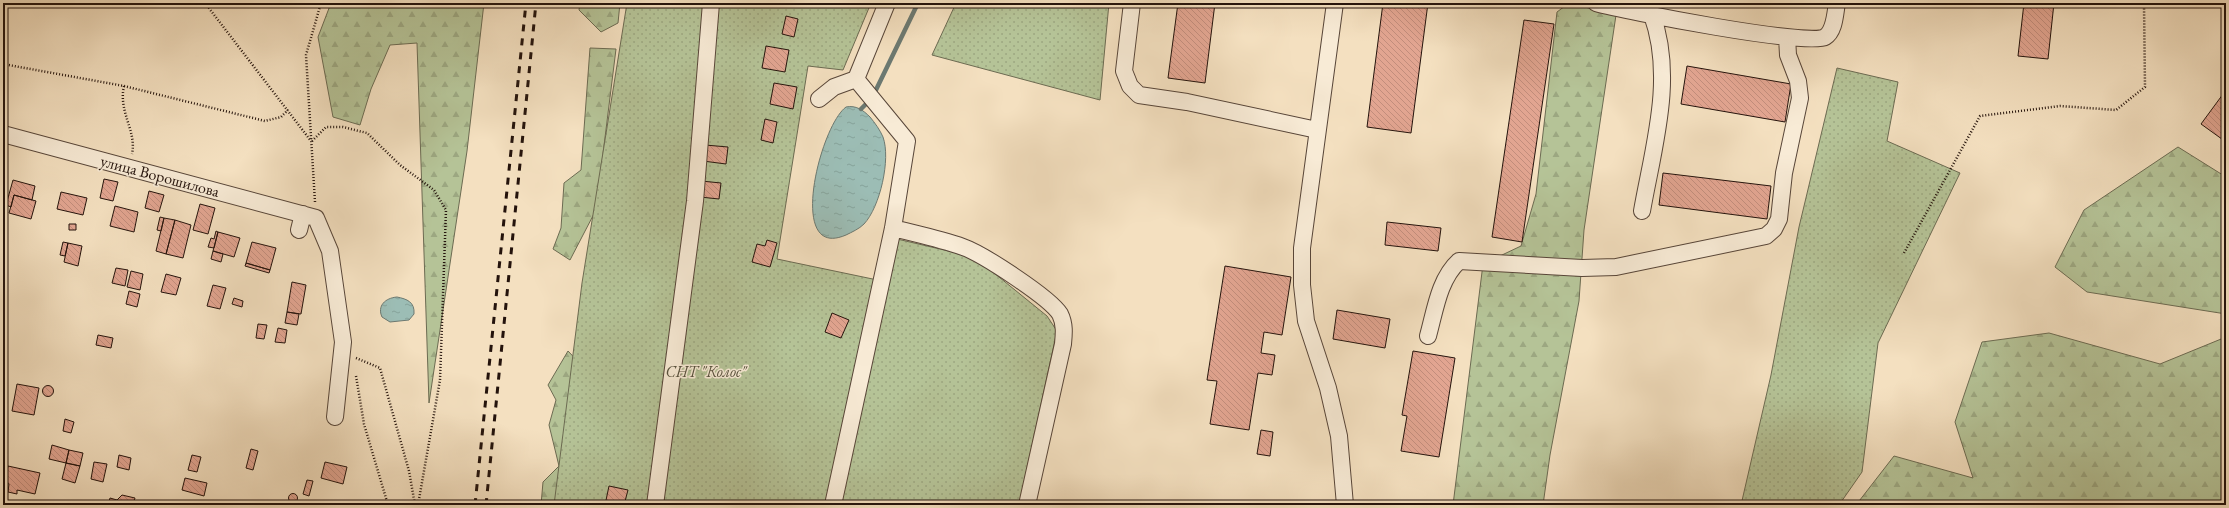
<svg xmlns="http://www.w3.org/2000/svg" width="2229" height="508" font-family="'EB Garamond',serif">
<defs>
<pattern id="forest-firs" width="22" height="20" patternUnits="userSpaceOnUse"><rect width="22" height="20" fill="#b5c397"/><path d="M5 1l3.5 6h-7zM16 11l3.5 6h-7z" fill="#9ca781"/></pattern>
<pattern id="garden-dots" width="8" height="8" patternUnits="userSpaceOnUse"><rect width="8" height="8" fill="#b5c397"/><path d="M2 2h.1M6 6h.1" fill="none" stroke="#9ca781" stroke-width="1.8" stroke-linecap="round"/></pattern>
<pattern id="water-ripples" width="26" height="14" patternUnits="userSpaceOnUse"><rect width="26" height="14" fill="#9cbdb5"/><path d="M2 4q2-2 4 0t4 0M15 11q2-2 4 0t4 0" fill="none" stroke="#86a29a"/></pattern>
<pattern id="building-back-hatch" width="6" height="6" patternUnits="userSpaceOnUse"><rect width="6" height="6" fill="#e2a591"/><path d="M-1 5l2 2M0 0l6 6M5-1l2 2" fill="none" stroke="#c28d7c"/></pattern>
</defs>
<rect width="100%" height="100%" fill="#f4e0c0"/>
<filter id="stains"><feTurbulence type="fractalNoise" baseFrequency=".005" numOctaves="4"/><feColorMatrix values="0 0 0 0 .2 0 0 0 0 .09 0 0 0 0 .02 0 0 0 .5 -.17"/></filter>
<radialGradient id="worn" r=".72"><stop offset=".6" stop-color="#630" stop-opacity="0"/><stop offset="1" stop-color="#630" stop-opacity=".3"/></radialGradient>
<!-- forest -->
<path fill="url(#forest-firs)" stroke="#6c6b52" d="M331,3h153l-17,148 -38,252 -12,-360 -27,2 -19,44 -11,36 -27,-8 -15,-80z
M580,3h40l-2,20 -17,9 -22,-22z
M1569,3l47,12 -32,215 -5,71 -29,154 -7,50h-90l30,-241 38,-18 15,-52 21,-182z
M590,48l26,1 -20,161 -26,50 -17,-11 8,-21 3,-45 17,-13z
M2178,147l48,30v137l-139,-22 -32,-25 29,-57z
M2049,333l111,31 66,-27v168h-370l38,-49 79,22 -18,-56 27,-80z
M568,351l19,20 -11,134h-35l2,-23 16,-16 -10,-41 7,-25 -8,-15z"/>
<!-- garden -->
<path fill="url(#garden-dots)" stroke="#6c6b52" d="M627,3h244l-28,67 -35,-4 -31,193 110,23 10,-43 60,14 21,7 69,56 10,15 -38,174h-465l28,-222z
M956,3h153l-9,97 -168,-45z
M1837,68l61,14 -11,59 73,32 -82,170 -16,129 -23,33h-98l30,-130 28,-148z"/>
<!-- water -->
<path fill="url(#water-ripples)" stroke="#6c7971" d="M846,107c10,-2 17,3 24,10 5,6 10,13 13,20 8,22 -3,70 -19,87 -5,5 -12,8 -18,11 -60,26 -26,-109 0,-128z
M397,297c10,2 18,5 17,17l-5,6 -19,2 -8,-5c-5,-11 3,-19 15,-20z"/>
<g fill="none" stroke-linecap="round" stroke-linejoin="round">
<!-- stream -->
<path stroke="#6c7971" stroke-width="4.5" d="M874,94l44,-91
M861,109l9,-9"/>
</g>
<!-- building -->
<path fill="url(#building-back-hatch)" stroke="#24130c" d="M1178,3h37l-10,80 -37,-5z
M1383,3h45l-17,130 -44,-6z
M2024,3h30l-6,56 -30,-3z
M786,16l12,3 -4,18 -12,-3z
M1524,20l30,4 -32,218 -30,-5z
M766,46l23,4 -4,22 -23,-4z
M1687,66l104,18 -6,38 -104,-18z
M774,83l23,4 -4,22 -23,-5z
M2226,90v52l-25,-18z
M765,119l12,3 -4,21 -12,-3z
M705,145l23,2 -2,17 -23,-3z
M1663,173l108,13 -4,33 -108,-14z
M104,179l14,3 -5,19 -13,-3z
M13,180l22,6 -3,14 -18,-5 -3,12 -5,-2z
M701,181l20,2 -2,16 -19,-2z
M149,191l15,4 -5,17 -14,-4z
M61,192l26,6 -4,17 -26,-6z
M14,195l22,6 -5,18 -22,-6z
M200,204l15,4 -7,26 -15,-4z
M115,206l23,6 -4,20 -24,-6z
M160,217l4,1 -3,13 -4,-1z
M164,218l11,2 -9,34 -10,-3z
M175,220l16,5 -8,33 -17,-4z
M1387,222l54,6 -3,23 -53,-6z
M69,224h7v6h-7z
M216,231l2,1 -4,16 -6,-1 3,-9 3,1z
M218,232l22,6 -6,19 -21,-6z
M767,240l10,3 -7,24 -18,-5 5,-18 8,2z
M63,242l5,1 -3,13 -5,-1z
M252,242l24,6 -6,22 -24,-7z
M68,243l14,3 -4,20 -14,-4z
M213,251l10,3 -2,8 -10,-3z
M246,263l24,7 -1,3 -24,-7z
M1225,266l66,11 -9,58 -18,-3 -3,21 14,2 -3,20 -14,-2 -9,57 -39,-6 7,-43 -10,-1z
M116,268l12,2 -3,16 -13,-3z
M131,271l12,3 -3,16 -13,-3z
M166,274l15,4 -5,17 -15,-3z
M292,282l14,3 -5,29 -14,-2z
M213,285l13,3 -6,21 -13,-3z
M129,291l11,3 -3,13 -11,-3z
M234,298l9,3 -1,6 -10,-3z
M1337,310l53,9 -5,29 -52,-9z
M287,312l12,2 -2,11 -12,-2z
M832,313l17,7 -8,18 -16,-6z
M258,324l9,1 -3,14 -8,-1z
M278,328l9,2 -2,13 -10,-1z
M98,335l15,3 -2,10 -15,-3z
M1413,351l42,7 -16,99 -38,-6 6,-35 -5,-1z
M17,384l22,4 -5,27 -22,-4z
M42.5 391a5.5 5.5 0 1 1 11 0a5.5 5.5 0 1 1-11 0Z
M65,419l9,3 -3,11 -8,-2z
M1261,430l12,2 -3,24 -13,-2z
M52,445l17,5 -3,13 -17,-4z
M251,449l7,2 -5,19 -7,-2z
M69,450l14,3 -3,13 -14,-3z
M119,455l12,3 -2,12 -12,-3z
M192,455l9,2 -4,15 -9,-2z
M94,462l13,2 -4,18 -12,-3z
M325,462l22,5 -4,17 -22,-6z
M66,463l14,3 -5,17 -13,-4z
M8,466l32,7 -5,21 -18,-4v4l-9,-2 1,-8 -4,-2z
M185,478l22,5 -3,13 -22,-6z
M307,480l6,1 -4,15 -6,-2z
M609,486l19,4 -4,15h-19z
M288.5 498a4.5 4.5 0 1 1 9 0a4.5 4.5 0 1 1-9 0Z
M122,495l13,3 -2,7h-25l2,-7 7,2z"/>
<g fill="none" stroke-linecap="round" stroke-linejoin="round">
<!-- minor casing -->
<g stroke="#584639" stroke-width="18">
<path id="minor" d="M1132,3l-8,68 6,15 9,9 48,7 130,28
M1335,3l-33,245v37l4,36 22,67 11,48 6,69
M1596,3c29,8 213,44 229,34 10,-6 10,-24 12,-34
M819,99l15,-12 22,-8
M3,134l313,84 14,33 13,91 -8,75
M1642,211c11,-63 33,-133 10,-196
M893,228c23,6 47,11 70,19 20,7 87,51 97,67 5,10 4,20 3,30l-36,161
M299,230l4,-16
M1428,336c7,-25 11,-57 31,-75l123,7 34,-1 150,-31 8,-7 5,-10 5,-46 16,-75 -2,-17 -10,-26 -1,-18
M655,505l40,-304 16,-198
M833,505l60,-277 14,-87 -51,-62 31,-76"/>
</g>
<!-- path -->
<path stroke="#24130c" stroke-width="2.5" stroke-dasharray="1 2" stroke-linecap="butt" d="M205,3l106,138
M3,64l121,22 141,35 16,-4 7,-7
M124,86c-6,26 13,45 8,68
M312,141l14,-14h17l24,6 33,32 34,25 12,20 -6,170 -22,125
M315,202l-9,-147 15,-52
M1904,253l76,-137 80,-10 56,4 29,-23 -1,-84
M356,358l24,10 29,103 6,34
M356,376l8,48 24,81"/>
<!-- minor -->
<use href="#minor" stroke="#f8ebd6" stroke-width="16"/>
<!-- rail -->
<path stroke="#24130c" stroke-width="3" stroke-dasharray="7 7" stroke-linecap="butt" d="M475,505l51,-502
M486,505l50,-502"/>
</g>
<g text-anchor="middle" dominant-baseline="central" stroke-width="3" stroke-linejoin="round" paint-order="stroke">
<!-- street labels -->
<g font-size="16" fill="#24130c" stroke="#f8ebd6">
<text transform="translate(160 176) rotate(15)">улица Ворошилова</text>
</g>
<!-- park labels -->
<g font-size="16" font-style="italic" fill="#57513d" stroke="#f8ebd6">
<text x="706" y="371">СНТ "Колос"</text>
</g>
</g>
<!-- margin -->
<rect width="2229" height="508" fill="none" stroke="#f4e0c0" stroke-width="16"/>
<rect x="4" y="4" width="2221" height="500" fill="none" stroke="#24130c" stroke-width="2"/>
<rect x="8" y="8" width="2213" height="492" fill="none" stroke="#24130c"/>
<rect width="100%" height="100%" filter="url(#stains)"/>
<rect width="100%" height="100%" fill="url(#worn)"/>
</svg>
